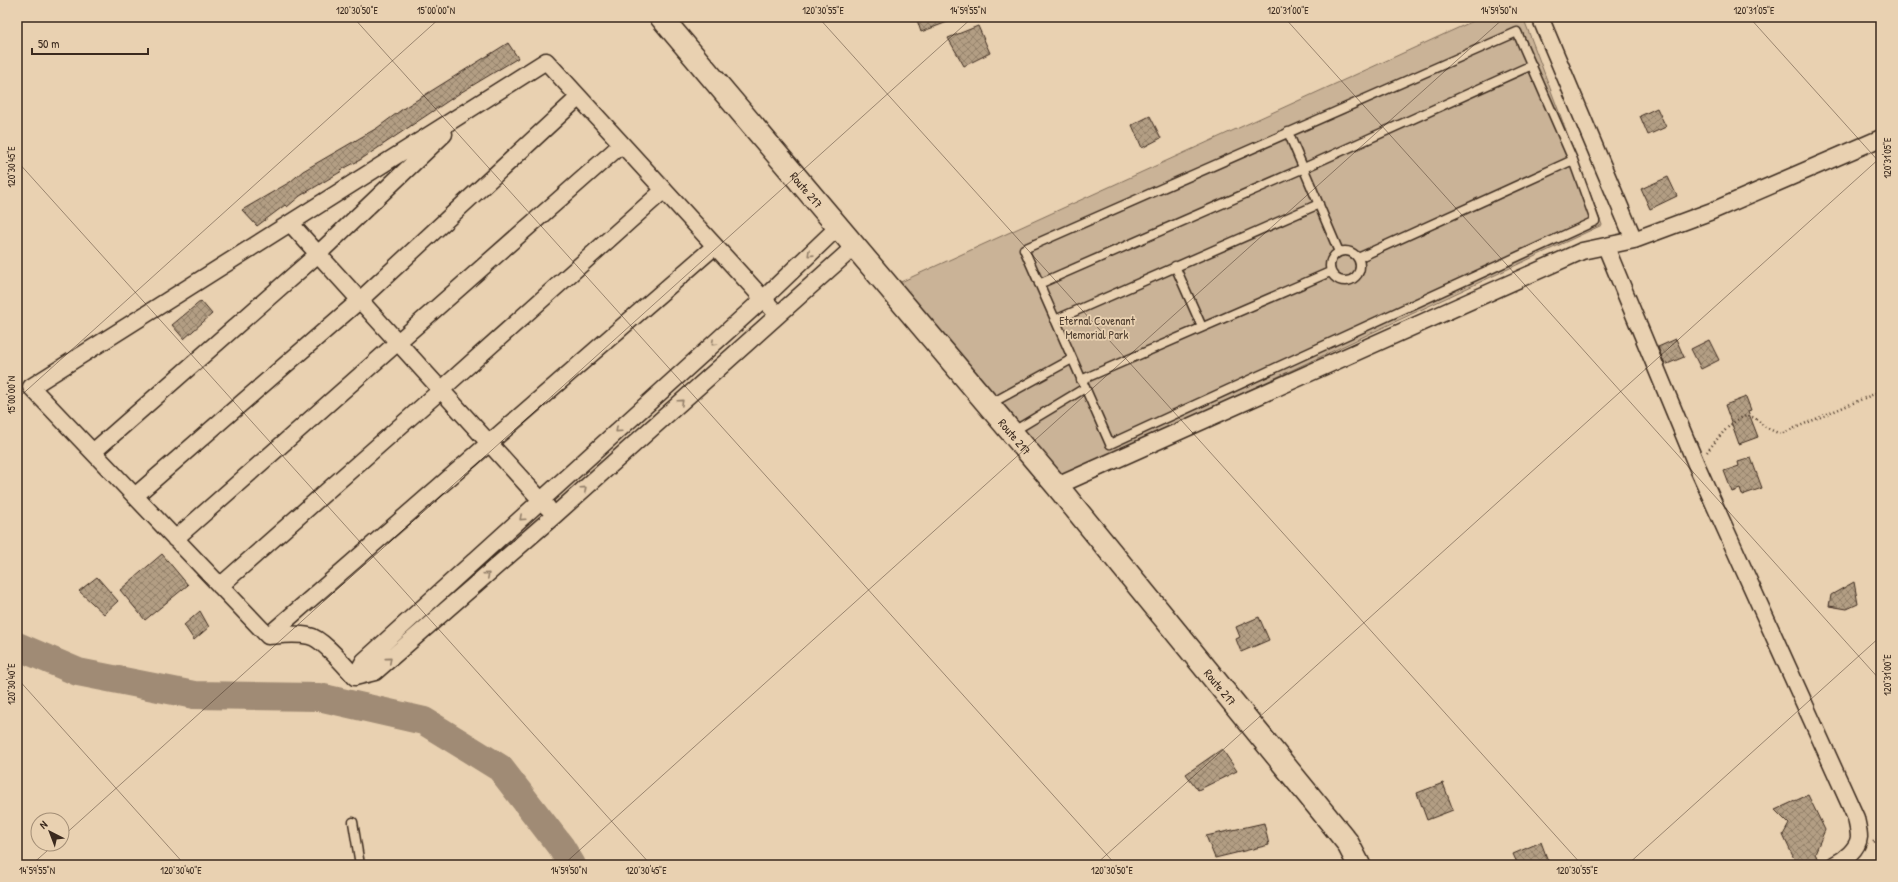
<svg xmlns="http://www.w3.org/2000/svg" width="1898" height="882" font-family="'Patrick Hand',sans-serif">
<defs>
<pattern id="building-cross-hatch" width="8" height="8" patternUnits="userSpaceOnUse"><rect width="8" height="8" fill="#b39e84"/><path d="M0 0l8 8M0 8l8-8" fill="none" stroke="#93816b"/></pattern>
</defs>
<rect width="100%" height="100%" fill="#e9d1b1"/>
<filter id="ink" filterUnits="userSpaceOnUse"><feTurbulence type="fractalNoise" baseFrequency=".025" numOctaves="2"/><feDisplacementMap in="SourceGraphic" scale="8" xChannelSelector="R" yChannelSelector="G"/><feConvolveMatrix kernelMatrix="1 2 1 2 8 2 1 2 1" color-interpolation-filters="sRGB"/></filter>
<g filter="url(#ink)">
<!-- green -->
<path fill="#cab397" stroke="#826e5a" d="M1482,17h41l79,208 -545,255 -165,-194z"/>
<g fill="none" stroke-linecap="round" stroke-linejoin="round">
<!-- river -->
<path stroke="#a08b74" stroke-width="28" d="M17,646l61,26 116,23 125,2 105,24 76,47 61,79 11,18"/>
</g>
<!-- building -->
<path fill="url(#building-cross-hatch)" stroke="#3b2a1e" d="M916,17h41l1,1 -37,14z
M978,26l12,27 -26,13 -16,-28z
M508,43l10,15 -58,35 -100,67 -19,10 1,1 -42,25 -13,11 -2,-2 -28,21 -15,-16 48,-28 13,-11 74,-43 27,-20z
M1657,108l9,19 -18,8 -8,-19z
M1150,116l11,22 -19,10 -10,-23z
M1668,177l9,19 -27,13 -9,-20z
M201,301l11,13 -28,25 -12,-14z
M1676,339l8,18 -19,8 -7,-18z
M1709,340l10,20 -18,9 -10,-20z
M1746,397l5,13 -3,1 10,26 -19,7 -14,-39z
M1751,458l11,30 -20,7 -2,-6 -8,3 -8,-21 15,-5 -1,-4z
M162,554l26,31 -43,35 -25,-30z
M97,577l21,24 -14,13 -25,-23z
M1854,582l4,22 -11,5 -18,-3 2,-11z
M200,611l9,16 -15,13 -10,-15z
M1259,617l10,23 -28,12 -5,-13 4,-2 -4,-10z
M1222,749l15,22 -39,19 -12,-16z
M1443,783l10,27 -26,10 -10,-27z
M1808,795l17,35 -10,23 5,12h-23l-14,-30 6,-11 -14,-14z
M1264,823l5,22 -54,13 -9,-22z
M1541,842l7,19 -10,4h-20l-5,-11z"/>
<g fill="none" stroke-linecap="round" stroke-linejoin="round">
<!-- lane casing -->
<g stroke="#3b2a1e" stroke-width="11">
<path id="lane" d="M1517,32l56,128 22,61 -485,223 -86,-195z
M1288,132l51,120
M1330 266a15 15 0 1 1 30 0a15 15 0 1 1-30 0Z
M1358,258l215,-98
M1175,266l27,61
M1039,284l265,-116 228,-103
M1055,320l264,-116
M1081,380l249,-108
M990,404l82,-45
M1012,432l73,-44
M353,822l7,43"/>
</g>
<!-- street casing -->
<g stroke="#3b2a1e" stroke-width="19">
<path id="street" d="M1540,17l94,223
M290,223l258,285
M715,246l-447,390 -237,-249 515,-326 232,254
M1606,247l90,217 160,354c1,6 3,13 3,19 -1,12 -15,23 -25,28
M93,452l225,-198 126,-120
M1057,486l525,-235 52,-11 78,-29 169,-73
M135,496l225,-196 219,-203
M175,539l447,-395
M220,586l221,-196 223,-200
M268,636c14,-1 27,-3 41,0 13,2 36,30 46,41
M355,677l20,-5 180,-157 299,-268
M355,677l9,-16 399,-362 75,-72"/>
</g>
<!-- primary casing -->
<g stroke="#3b2a1e" stroke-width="25">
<g id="primary">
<path id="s1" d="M661,17l396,469 290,356 12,23"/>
</g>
</g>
<!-- path -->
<path stroke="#3b2a1e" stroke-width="2.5" stroke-dasharray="1 3" stroke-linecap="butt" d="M1707,452c8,-10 30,-41 45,-35 5,1 8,6 12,9 5,3 11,6 17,8l100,-43
M1873,842l8,-4"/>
<!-- lane -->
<use href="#lane" stroke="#e9d1b1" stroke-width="8"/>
<!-- street -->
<use href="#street" stroke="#e9d1b1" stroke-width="16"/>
<!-- primary -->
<use href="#primary" stroke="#e9d1b1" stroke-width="22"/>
</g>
<!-- one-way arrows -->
<defs><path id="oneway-chevron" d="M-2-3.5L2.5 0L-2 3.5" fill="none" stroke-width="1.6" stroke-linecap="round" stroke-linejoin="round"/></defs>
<g stroke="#927e68">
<use href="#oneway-chevron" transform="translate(810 254) rotate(136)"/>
<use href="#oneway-chevron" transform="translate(714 343) rotate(138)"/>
<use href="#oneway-chevron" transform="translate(681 402) rotate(-42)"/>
<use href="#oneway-chevron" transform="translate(618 430) rotate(138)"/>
<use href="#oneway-chevron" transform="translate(584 489) rotate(-42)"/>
<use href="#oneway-chevron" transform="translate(522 518) rotate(138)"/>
<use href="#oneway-chevron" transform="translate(487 575) rotate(-41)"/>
<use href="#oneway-chevron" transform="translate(389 660) rotate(-41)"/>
</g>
</g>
<!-- ticks -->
<path fill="none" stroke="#3b2a1e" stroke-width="1" stroke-opacity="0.45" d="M353,17l763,848M818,17l764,848M1284,17l597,664M1749,17l132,147M17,161l634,704M17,399l424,-382M17,678l168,187M62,837l911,-820M31,865l24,-21M563,865l942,-848M1095,865l786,-708M1627,865l254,-229"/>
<g text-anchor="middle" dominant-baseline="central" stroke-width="3.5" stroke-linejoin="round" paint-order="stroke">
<!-- street labels -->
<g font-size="12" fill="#3b2a1e" stroke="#e9d1b1">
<text stroke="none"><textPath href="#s1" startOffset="226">Route 217</textPath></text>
<text stroke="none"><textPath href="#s1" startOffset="549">Route 217</textPath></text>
<text stroke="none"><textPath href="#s1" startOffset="873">Route 217</textPath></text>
</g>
<!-- park labels -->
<g font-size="12" fill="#503f30" stroke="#e9d1b1">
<text x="1097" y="320">Eternal Covenant<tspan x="1097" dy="14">Memorial Park</tspan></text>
</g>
</g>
<!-- margin -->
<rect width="1898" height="882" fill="none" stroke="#e9d1b1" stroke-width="44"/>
<!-- north arrow -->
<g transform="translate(50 832) rotate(318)"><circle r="19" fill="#e9d1b1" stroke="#a38e76"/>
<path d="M0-3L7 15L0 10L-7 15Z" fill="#3b2a1e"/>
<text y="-6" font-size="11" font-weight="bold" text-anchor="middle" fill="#3b2a1e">N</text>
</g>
<!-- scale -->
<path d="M32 48v6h116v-6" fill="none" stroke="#3b2a1e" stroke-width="2"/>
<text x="38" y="48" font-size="12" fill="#3b2a1e" stroke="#e9d1b1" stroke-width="3" paint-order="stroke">50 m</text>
<rect x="22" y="22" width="1854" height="838" fill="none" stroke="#3b2a1e" stroke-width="1.5"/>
<g font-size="10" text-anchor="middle" fill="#3b2a1e">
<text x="357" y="14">120°30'50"E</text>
<text x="436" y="14">15°00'00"N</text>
<text x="823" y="14">120°30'55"E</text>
<text x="968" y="14">14°59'55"N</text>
<text x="1288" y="14">120°31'00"E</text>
<text x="1499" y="14">14°59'50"N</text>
<text x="1754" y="14">120°31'05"E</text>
<text transform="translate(1887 158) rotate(-90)" y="4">120°31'05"E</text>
<text transform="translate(11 167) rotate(-90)" y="4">120°30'45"E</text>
<text transform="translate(11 395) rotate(-90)" y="4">15°00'00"N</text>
<text transform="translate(1887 675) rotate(-90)" y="4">120°31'00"E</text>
<text transform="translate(11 684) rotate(-90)" y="4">120°30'40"E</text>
<text x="37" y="874">14°59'55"N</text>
<text x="181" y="874">120°30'40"E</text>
<text x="569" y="874">14°59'50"N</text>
<text x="646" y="874">120°30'45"E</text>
<text x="1112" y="874">120°30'50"E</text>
<text x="1577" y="874">120°30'55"E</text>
</g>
</svg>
